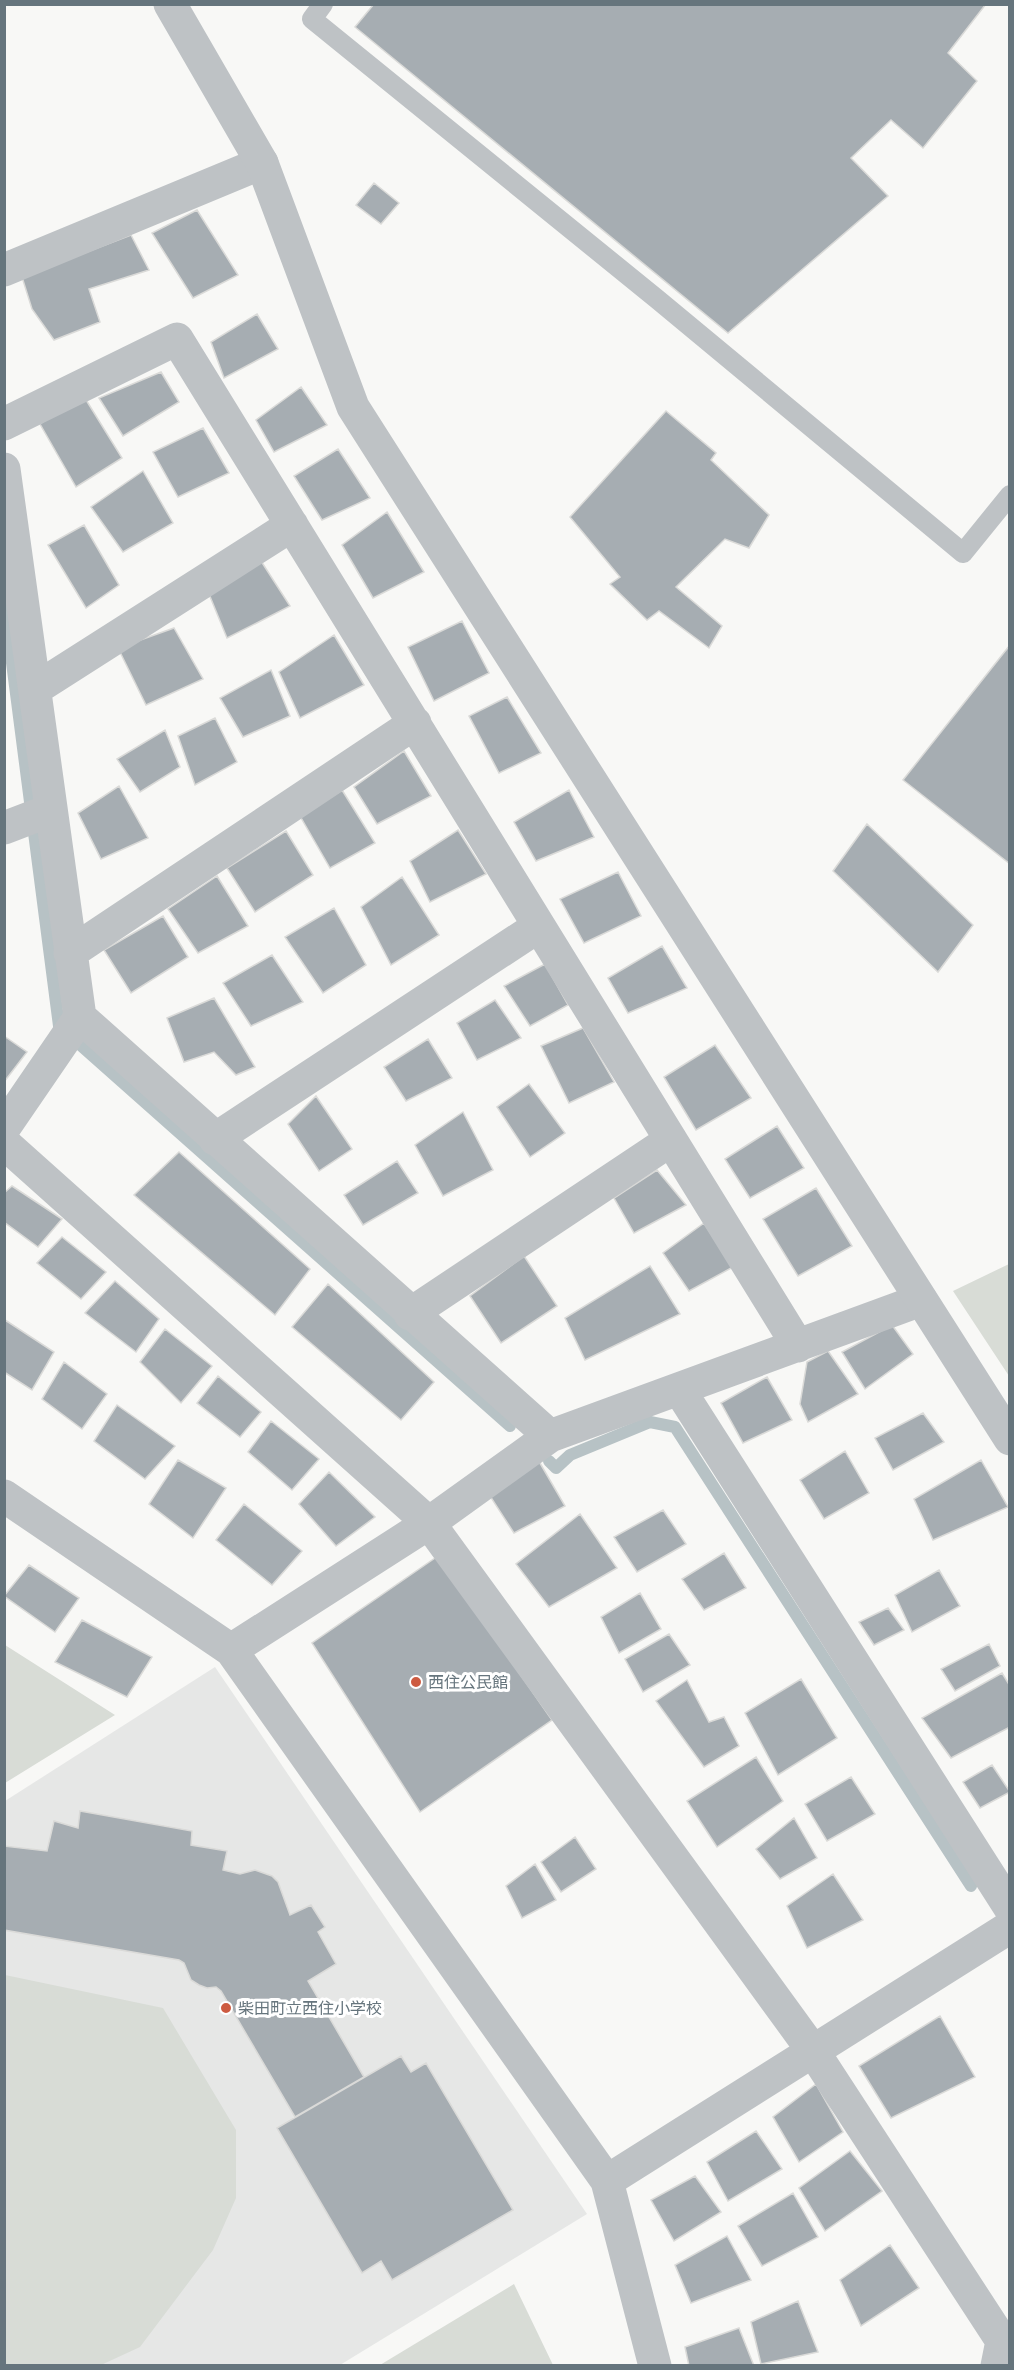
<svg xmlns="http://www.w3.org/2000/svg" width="1014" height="2370" font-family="Helvetica,'Noto Sans JP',sans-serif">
<rect width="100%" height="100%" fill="#f8f8f6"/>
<!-- built -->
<path fill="#e6e7e6" d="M215,1667l372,547 -247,151 -335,1v-565z"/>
<!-- green -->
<path fill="#d8dcd6" d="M1009,1264v112l-56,-85z
M5,1645l110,70 -110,68z
M5,1975l158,33 73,122v68l-23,52 -73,97 -39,18h-96z
M514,2284l39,81h-173z"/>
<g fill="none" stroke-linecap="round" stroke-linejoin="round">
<!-- stream -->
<path stroke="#b7c2c5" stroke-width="12" d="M4,601l55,425 451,400
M549,1461l7,7 14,-13 80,-33 25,5 296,459"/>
</g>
<!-- building -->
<path fill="#a6adb2" stroke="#dadad8" stroke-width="1.5" d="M374,4h612l-38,49 29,28 -54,67 -32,-28 -40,38 37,38 -160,137 -373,-306z
M374,183l25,20 -18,21 -25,-19z
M197,210l41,65 -45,23 -41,-65z
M131,235l18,35 -60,19 11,33 -46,18 -22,-31 -10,-32z
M257,314l21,35 -54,29 -13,-36z
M161,372l18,30 -56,34 -24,-38z
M301,387l26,38 -53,27 -18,-32z
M83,395l39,63 -46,29 -36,-63z
M666,411l50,42 -5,7 58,55 -20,33 -24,-9 -49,48 46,39 -13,22 -50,-37 -12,9 -37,-36 10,-7 -50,-60z
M203,428l26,45 -51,24 -25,-45z
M338,449l32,49 -48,22 -28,-44z
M143,471l30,52 -50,29 -32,-45z
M387,512l37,60 -51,26 -31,-53z
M84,525l35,60 -33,23 -38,-63z
M261,561l29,45 -63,32 -18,-44z
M462,621l27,52 -55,28 -26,-54z
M174,628l29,51 -57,26 -28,-57z
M334,635l30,50 -64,33 -21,-46z
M1010,645v219l-107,-84z
M271,670l19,46 -47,21 -23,-39z
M507,697l34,56 -42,20 -30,-57z
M215,718l22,44 -42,23 -17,-49z
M165,730l15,37 -40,25 -23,-33z
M404,751l27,45 -54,28 -23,-37z
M119,786l29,52 -47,21 -23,-46z
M342,790l33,53 -45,25 -30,-52z
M569,790l25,47 -58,24 -22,-39z
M867,824l106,101 -35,47 -105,-101z
M458,830l28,44 -56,28 -20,-41z
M286,831l27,44 -58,37 -28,-44z
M618,872l23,44 -57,27 -24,-44z
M217,876l31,50 -50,27 -30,-44z
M402,877l37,58 -48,30 -30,-58z
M334,908l32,57 -43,28 -38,-56z
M163,916l25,41 -57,36 -27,-43z
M662,946l25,42 -59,25 -20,-35z
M272,955l31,47 -52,24 -28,-43z
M545,964l23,41 -38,21 -26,-40z
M214,998l41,69 -19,8 -22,-23 -30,10 -17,-44z
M495,1000l26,38 -44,22 -20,-37z
M583,1028l31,54 -45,21 -28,-57z
M4,1036l23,16 -23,30z
M428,1039l24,39 -46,23 -22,-34z
M715,1045l36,53 -55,32 -32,-53z
M529,1084l36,49 -35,24 -33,-50z
M316,1096l36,53 -33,22 -31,-47z
M463,1112l30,58 -50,26 -28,-51z
M777,1126l27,42 -54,30 -25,-39z
M179,1152l131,117 -35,46 -141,-120z
M397,1161l21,32 -55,32 -19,-30z
M657,1170l29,35 -52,28 -20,-35z
M12,1186l50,33 -24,28 -34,-25v-29z
M816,1188l36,58 -54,30 -35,-57z
M704,1223l29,44 -44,24 -26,-38z
M62,1237l44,35 -25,27 -44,-36z
M524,1256l33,50 -56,37 -31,-47z
M650,1266l30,48 -95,46 -20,-42z
M115,1281l44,38 -23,33 -51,-39z
M328,1284l106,98 -33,38 -109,-93z
M5,1320l49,32 -22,38 -28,-18z
M892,1325l21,29 -48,35 -23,-37z
M165,1329l47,37 -31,37 -41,-41z
M828,1351l30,43 -50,28 -8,-18 7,-42z
M64,1362l43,32 -25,35 -40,-30z
M218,1376l43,36 -21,25 -43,-34z
M767,1377l25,43 -49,23 -22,-40z
M117,1405l58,41 -30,33 -51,-38z
M923,1413l21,29 -51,28 -18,-32z
M271,1421l48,38 -27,31 -44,-38z
M845,1451l24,42 -45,26 -24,-39z
M537,1458l28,48 -51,27 -24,-37z
M178,1460l48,28 -33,50 -44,-34z
M981,1460l27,47 -75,33 -19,-41z
M329,1472l46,45 -39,29 -37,-42z
M244,1504l58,47 -30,34 -56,-45z
M663,1510l23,34 -49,28 -23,-35z
M580,1514l37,54 -68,39 -33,-43z
M724,1553l22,35 -42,22 -22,-31z
M438,1556l114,164 -132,92 -108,-169z
M29,1565l50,33 -24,34 -51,-36z
M939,1570l21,36 -48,26 -17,-37z
M640,1593l21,36 -42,24 -18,-36z
M888,1608l16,22 -30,15 -15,-23z
M82,1620l70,37 -25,40 -72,-35z
M669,1634l21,31 -47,27 -18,-33z
M989,1644l11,22 -45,25 -14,-22z
M1002,1673l8,13v41l-59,31 -29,-40z
M801,1679l36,59 -59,37 -33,-62z
M687,1680l22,42 15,-5 15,29 -35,21 -48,-66z
M756,1757l27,44 -66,46 -30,-46z
M992,1765l18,27 -30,16 -17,-26z
M851,1777l24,37 -48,27 -22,-37z
M80,1811l112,20 -1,14 36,6 -4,19 17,4 15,-4 17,6 6,6 12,33 21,-10 14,22 -7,5 18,32 -28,17 56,96 -69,40 -74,-126 -5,-4 -9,1 -8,-3 -8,-5 -7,-17 -5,-3 -175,-30v-84l43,5 7,-30 24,7z
M794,1818l23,40 -37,21 -24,-30z
M575,1837l21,32 -35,23 -20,-30z
M535,1864l21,36 -34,18 -16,-32z
M833,1874l30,46 -56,28 -20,-42z
M940,2016l35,61 -84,41 -32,-52z
M401,2056l10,16 15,-9 87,147 -121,70 -11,-19 -19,12 -85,-145z
M816,2084l27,48 -44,30 -26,-45z
M756,2131l26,38 -54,32 -21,-39z
M850,2151l32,40 -57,40 -26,-43z
M695,2176l26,36 -47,29 -23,-41z
M793,2193l25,44 -56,29 -24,-40z
M727,2236l24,44 -60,23 -16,-38z
M890,2245l29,43 -58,38 -21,-46z
M798,2301l20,51 -57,12 -10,-42z
M739,2328l15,38h-65l-4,-19z"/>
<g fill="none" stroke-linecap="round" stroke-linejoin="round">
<!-- service -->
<path stroke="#bec2c5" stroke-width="20" d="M323,4l-11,15 345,280 306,254 47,-58"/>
<!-- minor -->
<path stroke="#bec2c5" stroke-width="33" d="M4,270l258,-107
M4,424l173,-85 621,1007
M4,469l76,548 470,419
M35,689l257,-164
M4,828l47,-18
M70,953l345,-230
M4,1128l76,-111
M215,1139l324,-213
M4,1143l425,380 384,528 189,290 -5,25
M410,1314l261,-174
M679,1389l331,519
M4,1496l227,154 376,531 48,185
M231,1650l198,-127 121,-87 371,-136
M607,2181l403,-254"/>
<!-- tertiary -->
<path stroke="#bec2c5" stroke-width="33" d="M170,4l92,159 91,244 657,1032"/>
</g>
<!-- markers -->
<g fill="#cd5b41" stroke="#fff" stroke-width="2">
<circle cx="416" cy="1682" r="6"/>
<circle cx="226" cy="2008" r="6"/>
</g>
<g text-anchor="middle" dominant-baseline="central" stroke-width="6" stroke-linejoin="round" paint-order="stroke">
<!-- poi labels -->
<g font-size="16" fill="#66757d" stroke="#fff" text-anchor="start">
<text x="428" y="1682">西住公民館</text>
<text x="238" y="2008">柴田町立西住小学校</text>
</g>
</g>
<!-- border -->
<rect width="1014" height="2370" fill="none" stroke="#66757d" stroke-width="12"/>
</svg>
